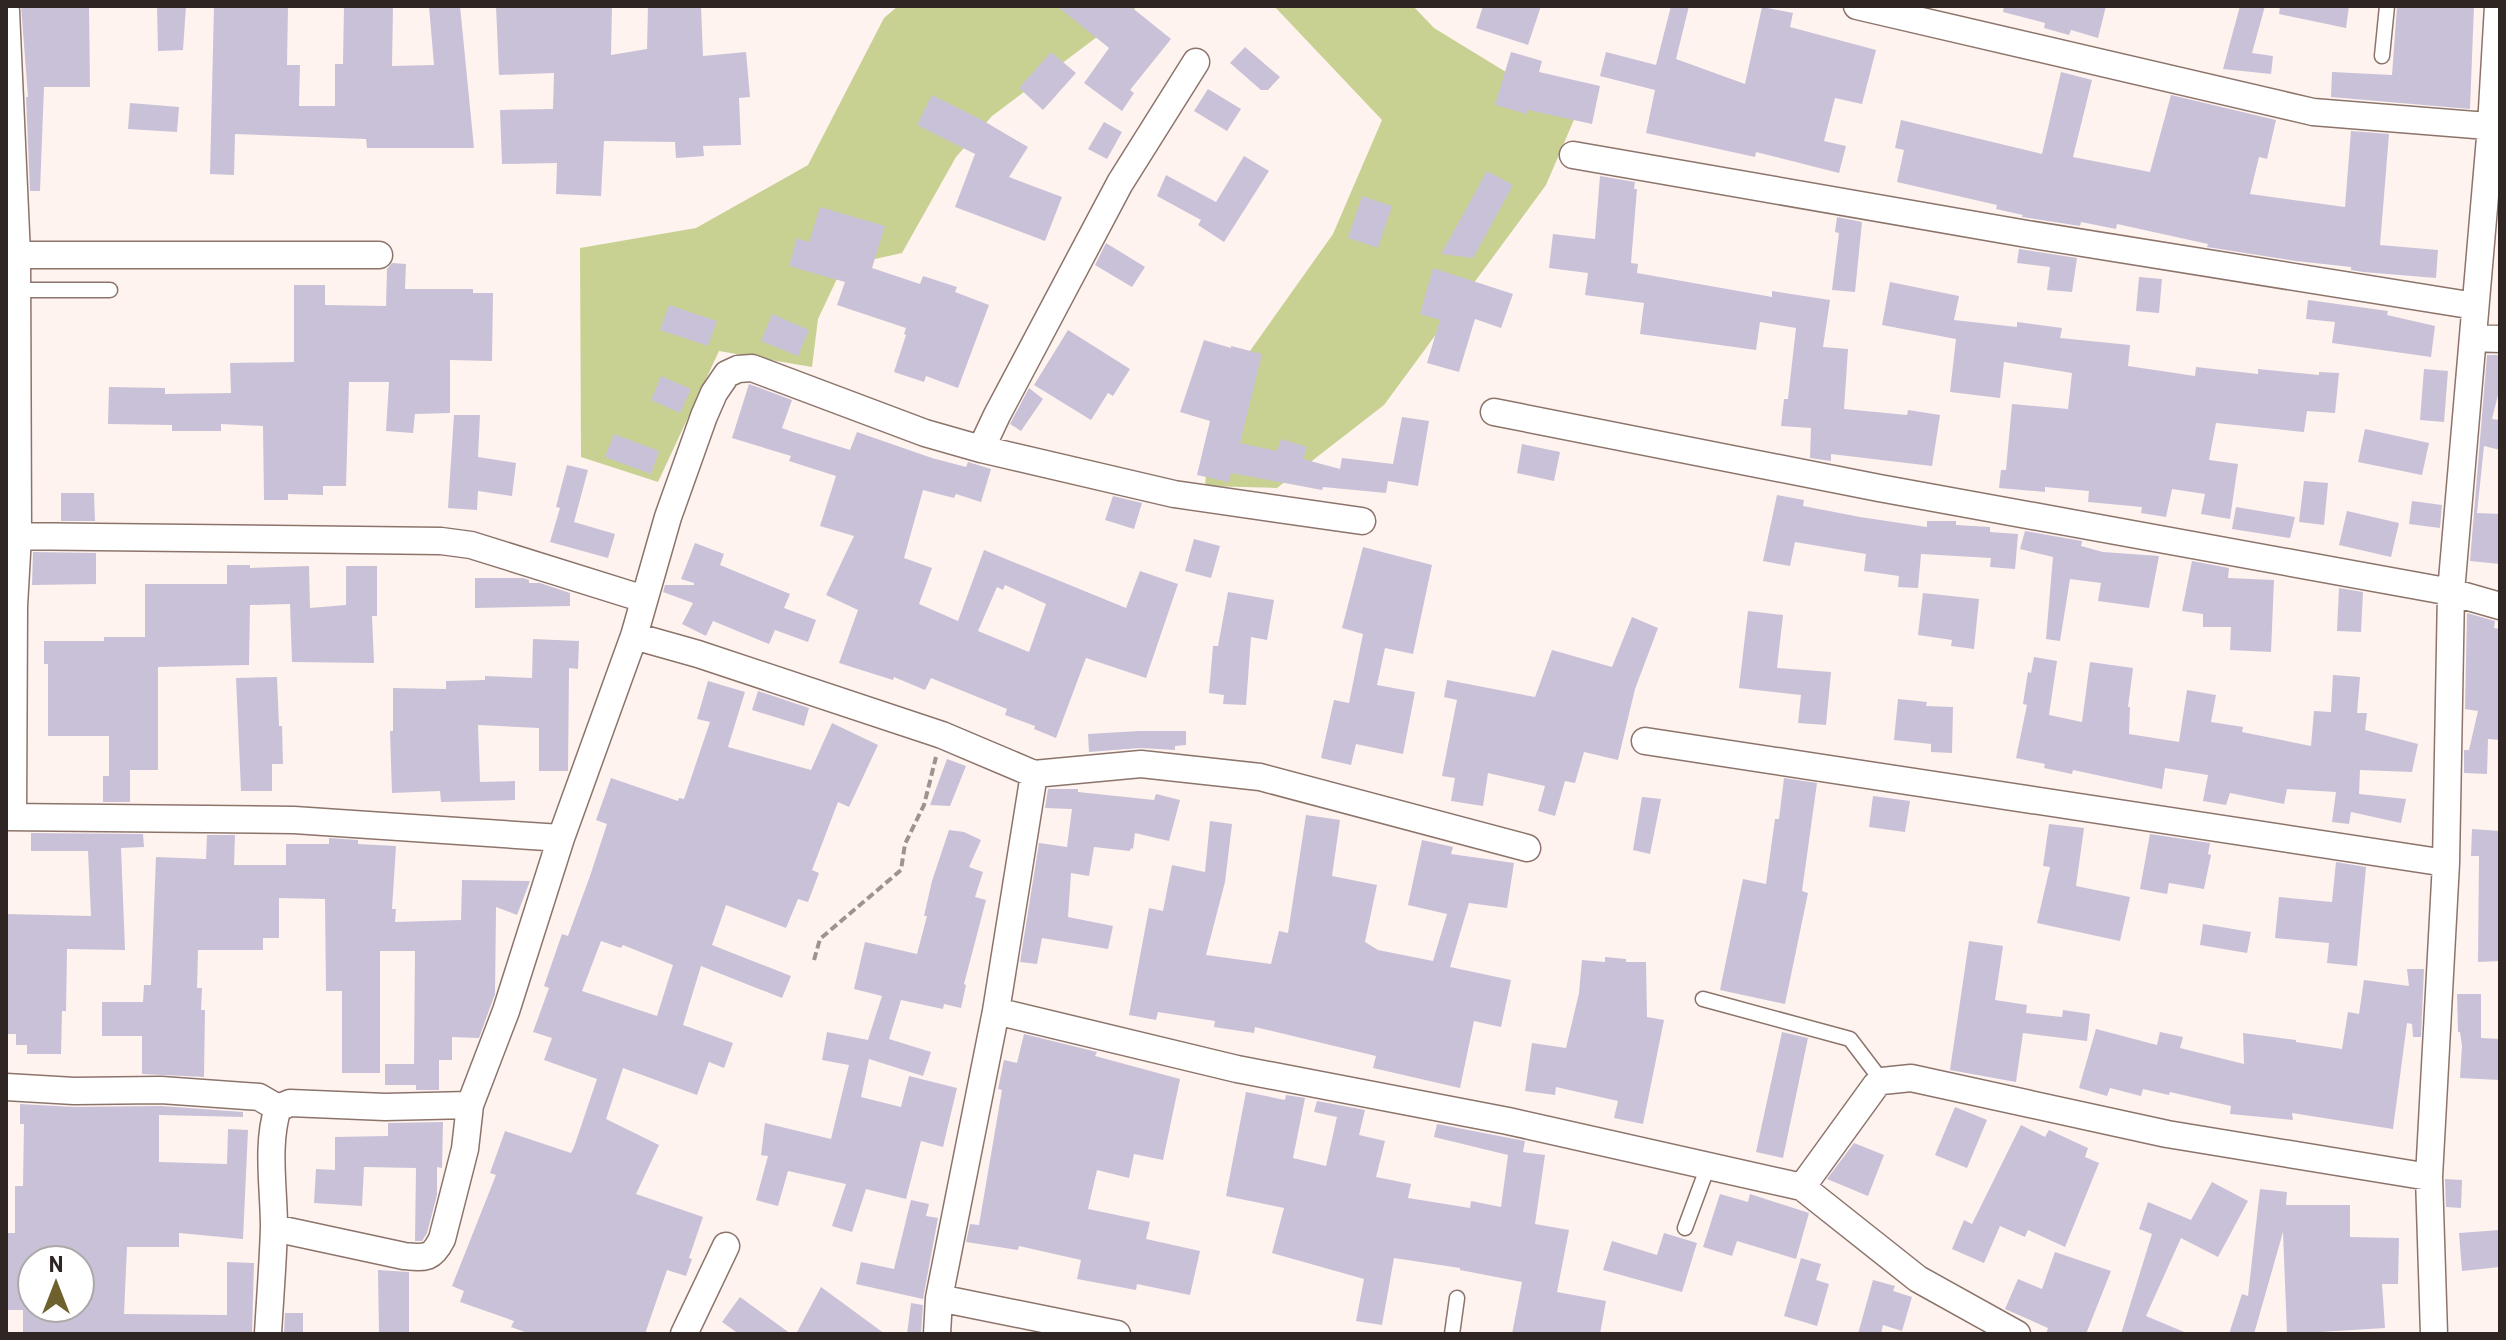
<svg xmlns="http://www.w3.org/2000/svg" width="2506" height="1340" font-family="Barlow,sans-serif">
<rect width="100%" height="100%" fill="#fef3ef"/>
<!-- green -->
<path fill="#c8d192" d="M898,6h240l-146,110 -36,41 -54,96 -59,13 -25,53 -6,48 -93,-16 -61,131 -77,-25 -1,-209 116,-20 112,-63 76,-147z
M1274,6h139l21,22 142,87 -30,70 -162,220 -107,83 -72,-2 8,-83 120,-169 49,-114z"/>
<!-- building -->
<path fill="#c9c1d8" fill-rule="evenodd" d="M21,6h68l1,81h-46l-4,104h-10l-4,-94h2z
M157,6h29l-3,44 -25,1z
M214,6h74l-1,59h13l-1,41h36v-42h8l1,-58h49l-1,60 42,-1 -5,-59h31l14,142h-107l-1,-9 -131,-5 -1,41 -24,-1z
M496,6h116l-1,49 36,-6 1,-43h53l2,50 43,-4 4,45 -11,1 2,47 -38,1 1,10 -28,2 -1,-16 -71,-1 -3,55 -45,-2 1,-31 -55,1 -2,-54 53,-1 1,-36 -55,2z
M1057,6h73l41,33 -41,51 4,3 -12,18 -38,-28 25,-35z
M1483,6h58l-13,39 -52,-17z
M1671,6h18l-13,53 69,25 17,-77 31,6 -3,14 86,23 -14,54 -27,-6 -11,43 22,5 -7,27 -83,-21 -1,5 -109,-24 9,-43 -55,-14 6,-24 50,13z
M2004,6h102l-8,32 -27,-8 -2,5 -25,-7 1,-5 -42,-11z
M2240,6h25l-13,47 21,3 -2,18 -48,-5z
M2280,6h69l-3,22 -67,-14z
M2397,6h77l-4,103 -139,-12 1,-25 60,3z
M1245,47l35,30 -12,13h-7l-31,-27z
M1051,52l25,21 -33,37 -24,-22z
M1511,52l31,9 -3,11 61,14 -8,38 -64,-14 -1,4 -32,-9z
M2061,72l31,8 -19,77 77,15 21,-77 105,25 -9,39 -8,-2 -9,37 95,13 6,-76 38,3 -9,111 58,5 -2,28 -73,-6 -12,-2v-3l-55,-6 -89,-14 1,-3 -91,-20 -1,5 -35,-7 -1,4 -58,-9 1,-2 -27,-6 1,-4 -100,-23 7,-32 -9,-2 6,-28 141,34z
M1208,89l33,20 -14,22 -33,-20z
M932,95l50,25 46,27 -19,30 53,20 -17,44 -90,-34 20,-53 -58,-29z
M130,103l49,4 -2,25 -49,-3z
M1104,122l18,10 -15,27 -19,-10z
M1244,156l25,15 -45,71 -26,-17 3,-5 -44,-24 9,-21 50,27z
M1487,171l26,14 -40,73 -32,-4z
M1600,176l35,6 -1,7h3l-6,74 7,1 -1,9 135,24v-6l58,9 -7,47 25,2 -4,60 63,6 1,-5 32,5 -8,51 -101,-12v7l-21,-3 1,-30 -30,-2 3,-27h4l8,-71 -36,-6 -4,28 -116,-16 4,-31 -59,-8 3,-22 -39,-5 4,-34 42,5z
M1362,196l30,10 -14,42 -30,-10z
M820,207l65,19 -13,42 48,16 3,-8 34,11 -2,5 34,13 -31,83 -32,-12 -2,6 -30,-10 12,-37 -2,-1 2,-6 -69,-23 8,-23 -56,-16 8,-28 12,4z
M1837,217l25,5 -7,70 -23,-2 7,-57 -4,-1z
M1106,243l39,24 -13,20 -37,-22z
M2019,249l58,9 -5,34 -25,-2 3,-23 -33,-4z
M392,263l14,1 -1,25h68v4h20l-1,68 -42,-1v53l-35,1 -2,19 -27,-2 3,-49h-40l-3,104h-23v9l-35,-1v6h-24l-1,-74 -42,-2v7h-49v-6l-64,-1 1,-37 56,1v6l66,-1 -1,-30 64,-1v-77h31v20l61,1 1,-37z
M1433,268l80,26 -12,34 -26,-9 -16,53 -32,-9 13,-43 -20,-6z
M2139,277l23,2 -3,34 -23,-2z
M1890,282l69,14 -5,24 63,7v-5l45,6 -2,10 70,7 -2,21 67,10 1,-9 62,7v-5l61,6v-3l20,1 -4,40 -28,-2 -3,21 -88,-9 -7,37 29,4 -8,55 -29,-5 4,-20 -33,-5 -6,28 -25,-4 1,-6 -54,-5 1,-11 -44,-4v5l-46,-4 2,-18h5l6,-66 56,5 4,-36 -68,-11 -4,36 -50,-6 6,-53 -74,-14z
M2308,300l80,11 -1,4 48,11 -4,31 -99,-14 3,-21 -29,-3z
M669,305l48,16 -9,25 -48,-16z
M772,314l37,16 -11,26 -37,-15z
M1068,330l62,39 -17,27 -5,-3 -17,27 -57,-35z
M1204,340l27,8v-2l31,8 -22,89 37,8 4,-12 26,8 -4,12 37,10 2,-11 51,6 9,-47 27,4 -11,65 -30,-5 -2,12 -63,-6 -1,3 -91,-17 -2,9 -32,-7 13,-54 -30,-9z
M2487,355h13v32l-8,32 8,1v30l-16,-4 -7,67 23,1v50l-30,-3z
M2424,369l24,2 -4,51 -24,-2z
M661,376l30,13 -11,24 -29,-13z
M749,384l43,16 -10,28 8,3 60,19 7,-18 75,26 34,9 2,-5 23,7 -10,33 -25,-8 -2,4 -31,-8 -19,68 28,10 -13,36 39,17 26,-71 142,58 14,-37 38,13 -32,94 -60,-20 -30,80 -22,-9 1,-3 -30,-11 2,-6 -76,-31 -6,12 -31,-13 -1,3 -54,-17 19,-53 -32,-15 28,-59 -34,-10 16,-50 -47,-15 2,-5 -59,-18zM1005,585l41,19 -17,48 -51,-21 19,-44 6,3z
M1029,388l14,11 -22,32 -11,-7z
M454,415h26l-2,42 38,6 -4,33 -34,-5 -1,19 -29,-2z
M2365,429l64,14 -7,32 -64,-13z
M614,434l45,17 -8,23 -46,-17z
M1522,444l38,8 -6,29 -37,-8z
M567,465l21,5 -14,52 41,12 -7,24 -58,-16 10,-34 -4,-1z
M2304,481l24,2 -4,42 -25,-3z
M61,493h33l1,28h-34z
M1777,495l27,5 -1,6 57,11 67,10v-6h29v4l34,2v5l28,2 -3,35 -25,-2 1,-9 -70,-4 -3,34 -20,-1 1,-11 -35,-5 2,-17 -71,-12 -5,24 -27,-5z
M1113,496l29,7 -8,26 -29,-9z
M2412,501l30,4 -2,23 -31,-4z
M2236,507l59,10 -5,21 -58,-9z
M2347,511l52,12 -8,34 -52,-12z
M2025,531l57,10 -1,5 22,6 56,4 -10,52 -51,-7 3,-18 -31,-4 -10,62 -14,-2 7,-82 -33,-8z
M1194,539l26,7 -9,32 -26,-7z
M695,543l29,11 -4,11 70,29 -6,14 32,12 -8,22 -33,-12 -6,14 -56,-23 -7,15 -24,-12 11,-21 -30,-11 2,-7h29v-2l-13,-4z
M1363,547l69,18 -19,89 -28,-6 -8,37 38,7 -12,62 -47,-10 -5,21 -30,-7 13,-58 15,3 14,-69 -21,-6z
M33,552l63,1v31l-64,1z
M2192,561l37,7 -1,10 46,2 -3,72 -41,-2 1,-23h-28v-13l-21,-3z
M227,565h23v3l59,-2 1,42 36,-3v-39h31v50h-5l2,47 -82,-1 -2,-58 -40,1 -1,60 -91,2v103h-28v32h-27v-26h6v-40h-61v-72h-4v-23h60v-4h41v-53h82z
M475,578h48l6,2v3h11l30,10v13l-95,2z
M2339,588l24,4 -2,40 -24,-1z
M1228,592l46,8 -7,40 -16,-3 -5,68 -23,-1 1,-9 -15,-2 4,-47h5z
M1923,593l56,6 -5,50 -23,-3 1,-6 -34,-5z
M1748,611l35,4 -6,53 54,4 -5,53 -28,-2 3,-28 -62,-7z
M2467,613l28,8 -1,7 6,1v111l-12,-1 -1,35 -23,-1v-23h5l9,-39 -13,-2z
M1632,617l26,11 -23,61 -17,71 -34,-8 -9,31 -10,-2 -10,35 -17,-5 7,-25 -57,-13 -5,33 -32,-5 4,-23 -13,-2 15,-76 -13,-3 3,-17 88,17 17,-47 60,17z
M533,639l46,2 -1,28 -9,-1 -1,103h-29v-43l-61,-3 2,57 35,-1v19l-74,2 -1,-11 -48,2 -2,-62h3v-43l53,1v-8l39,-1v-4l47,2z
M2034,657l23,4 -8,54 33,7 8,-60 43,6 -5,39h2l-1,27 50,8 8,-52 29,5 -5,27 32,5 -1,5 69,14 3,-35 17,1 2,-37 27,2 -3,36h10l-2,17 53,14 -6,28 -52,-2 -1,24 47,5 -5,24 -50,-11 -2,12 -17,-2 4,-30 -49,-3 -3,15 -54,-11 -4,12 -23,-4 5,-26 -43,-7 -3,21 -89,-19 -1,4 -28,-6 1,-4 -29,-6 11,-53 -4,-1 5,-32 3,1z
M277,677l2,49h3l1,38h-11v27h-31l-5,-113z
M708,681l37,11 -17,55 83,23 21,-47 46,22 -29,62 -11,-5 -26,68 7,3 -11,29 -10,-3 -12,29 -60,-23 -14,40 79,31 -9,22 -81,-32 -18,59 50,18 -9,25 -15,-6 -12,33 -74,-27 -17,51 53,26 -23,49 67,23 -14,41 3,1 -6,17 -19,-6 -22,64h-115l-19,-7 3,-6 -54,-19 4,-11 -12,-5 44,-111 -6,-2 15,-42 66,22 3,-6 23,-68 -53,-19 8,-22 -19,-6 16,-44 -5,-2 18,-52 6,2 22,-60 17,-52 -11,-4 15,-42 67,23 1,-3 5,1 26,-77 -13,-3zM601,941l20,7 2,-3 50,20 -16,51 -75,-25z
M758,691l51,17 -5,18 -52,-16z
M1898,699l29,3 -1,4 27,1 -1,46 -21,-1v-8l-37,-4z
M1139,731h47v14l-11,1v4l-35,-2 -51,4 -1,-18z
M947,759l19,7 -16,40 -20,-1z
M1784,778l33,5 -15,108 6,2 -23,111 -65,-14 23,-111 23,5 9,-65h4z
M1048,789h30v3l76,8 2,-6 24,6 -11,41 -34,-8 -2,16 -2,-1 -1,3 -36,-4 -5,29 -18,-3 -3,44 45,9 -5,23 -66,-11 -5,26 -17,-2 19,-119 28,4 5,-38 -27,-1z
M1873,796l37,5 -5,31 -36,-5z
M1642,797l19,2 -11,55 -17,-4z
M1306,815l34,5 -8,56 45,9 -12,57 13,8 55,11 14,-47 -39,-9 14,-65 31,7 -2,7 63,9 -7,45 -38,-5 -19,64 61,13 -10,47 -27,-6 -14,67 -87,-20 3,-12 -121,-29 -1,6 -40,-6 1,-6 -57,-9 -2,8 -27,-5 20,-107 14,3 9,-46 33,7 5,-51 22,3 -7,58 -19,73 65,9 8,-33 9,2z
M2049,824l35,4 -8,58 54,11 -10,44 -83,-18 13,-56 -7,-1z
M2472,829l28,2v130l-22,1 1,-106h-8z
M949,830l15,2 17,8 -12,27 14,5 -8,25 11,3 -22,84 2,1 -5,23 -17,-4 -1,5 -42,-9 -12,39 42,13 -8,24 -54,-17 -8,38 40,10 8,-31 48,12 -14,59 -22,-6 -15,58 -40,-10 -14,43 -20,-6 14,-42 -58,-13 -10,35 -22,-6 12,-44 -7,-1 4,-32 66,16 18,-74 -27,-5 5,-28 41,8 14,-44 -28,-7 11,-47 52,12 10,-38h-3l8,-35z
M31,833l112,1 1,13 -23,1 4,102 -58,-1 -1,62h-4l-1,43h-34v-9h-11v-11h-10v-120l85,2 -3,-65h-57z
M2150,834l60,9 -2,11 3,1 -7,34 -35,-6 -2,11 -27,-5z
M207,835h28l-1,30h52v-21h43v-6l29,2v4l38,2 -4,63h4l-1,13 66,-2 1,-40 68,1 -13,34 -21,-8 -1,87 -16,44 -27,-1v23h-13v30h-23v-5h-31v-21h29l1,-113h-35v122h-38v-82h-16l-1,-92 -46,-1v40h-16v12h-65l-1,38h5l-1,22h4l-1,67 -62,-3v-38h-40v-34h41l1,-17h7l5,-128 50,2z
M2336,862l30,5 -9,99 -30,-3 2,-20 -54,-5 4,-41 53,5z
M2203,924l48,8 -4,21 -47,-8z
M1969,941l34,5 -8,54 32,5 -1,8 36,4 1,-7 27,4 -3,27 -64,-8 -7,49 -66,-12z
M1605,957l21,2v3h20l1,55 17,3 -21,104 -29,-6 4,-17 -62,-14 -1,8 -30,-4 7,-48 34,5 13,-55 3,-33 23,2z
M2407,969h17l-3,68h-8l-1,-13 -5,-1 -14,106 -101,-16 1,7 -63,-6 1,-8 -61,-14 -1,3 -26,-6 -2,7 -31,-8 -3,8 -28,-8 17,-59 61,16 3,-13 23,5 -3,11 64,16 -1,-31 53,7v2l46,7 6,-37 11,2 5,-34 45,6z
M2457,994h24v44l19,1v41l-40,-2 2,-32 -2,-14h-2z
M1782,1032l26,6 -25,120 -27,-6z
M1024,1034l73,18 -2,4 85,23 -17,81 -29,-6 -5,24 -32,-8 -9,39 62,13 -4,17 54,12 -10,44 -53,-11 -1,6 -59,-11 4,-19 -62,-14 -1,4 -52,-8 4,-18 9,1 23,-135 -4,-1 6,-29 13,3z
M1246,1092l39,8 1,-5 19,3 -12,60 33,8 11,-49 -23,-5 3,-11 48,9 -6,25 26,6 -9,36 35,7 -3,14 62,10 1,-7 30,6 7,-52 -74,-18 3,-13 88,17 -2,11 22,3 -10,69 34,6 -12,62 49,9 -6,33h-88l10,-52 -62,-12v-2l-66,-10 -12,67 -26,-4 8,-42 -92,-26 12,-45 -58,-12z
M20,1104l54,3 87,-1 82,6v5l-84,-2v47l68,2 1,-35 20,1 -5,109 -64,-6v14h-52l-3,67 103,1v-53l27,1 -2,71h-229v-24h-17v-77h9v-47h8l1,-62h-4zM32,1260h48v48h-48z
M1955,1107l32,13 -20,48 -32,-13z
M443,1122l-1,46 -5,-1v28l-10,38 -5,8h-7l1,-73 -52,-1 -2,39 -48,-3 2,-34 19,1v-33l53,-1v-13z
M2021,1125l24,12 4,-7 39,18 -3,9 14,6 -34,84 -37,-17 -3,7 -25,-11 -16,37 -32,-14 12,-29 8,4z
M1854,1143l30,12 -16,41 -41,-17z
M2445,1179l17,1 -1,28 -15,-1z
M2212,1182l36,19 -30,56 -37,-19 -35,78 43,18h-68l31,-100 -13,-5 9,-27 43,18z
M2260,1189l27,3 -1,13h64v32l49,1 -1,46h-16l3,44 -98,6 -4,-102 -29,102h-25l13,-40 6,2z
M1720,1194l28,8 2,-8 59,19 -13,46 -59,-18 -5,15 -29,-9z
M911,1200l18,4 -3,12 12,2 -15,81 -67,-15 5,-22 33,7z
M2500,1230v37l-38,4 -3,-38z
M1664,1233l33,10 -15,49 -79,-22 9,-29 45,14z
M2055,1252l56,19 -25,63h-40l2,-6 -43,-19 13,-30 24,10z
M1801,1258l20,6 -5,16 13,4 -12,42 -33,-10z
M378,1270l31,2v62h-30z
M1873,1280l22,6 -2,5 19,6 -10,34 -19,-6 -2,9h-23z
M821,1287l64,47h-89z
M740,1297l51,37h-52l-17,-12z
M911,1303l12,2 -2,29h-14z
M285,1313h18v21h-19z"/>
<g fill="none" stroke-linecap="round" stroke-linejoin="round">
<!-- lane casing -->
<g stroke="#8c746b" stroke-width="17">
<path id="lane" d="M2382,56l5,-50
M17,290h93
M1703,999l147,40 32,42
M1685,1228l23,-62
M1452,1334l5,-36"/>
</g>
<!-- street casing -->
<g stroke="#8c746b" stroke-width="29">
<path id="street" d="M1857,6l456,106 187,15
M6,11l11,244 1,281 -4,70 -1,211
M1573,155l454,79 448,72
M17,255h362
M2473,338l27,1
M1494,412l385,76 572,104 49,14
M981,449l193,45 188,27
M6,536l435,5 30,4 173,54
M634,636l64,18 244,81 92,39 107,-10 119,13 267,71
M1645,741l801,122
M6,817l288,3 267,18
M996,1011l241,58 271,52 294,66 116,92 99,55
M6,1087l68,4 87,-1 98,7 19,11
M1802,1187l74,-102 6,-4 29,-3 256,56 262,43
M274,1228l130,28c22,2 28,3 38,-17l23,-90 5,-44
M939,1298l178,36
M268,1334c2,-36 5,-71 6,-107 0,-38 -8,-83 4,-119l12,-5 95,4 85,-2 36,-94 55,-173 73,-202 34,-119 36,-101 10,-23 13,-19 11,-5 14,-1 173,65 56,16 16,-34 123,-232 76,-121
M684,1334l42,-88
M937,1334l2,-36 57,-287 38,-237
M2434,1334l-5,-157 17,-314 5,-271 40,-466 7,-120"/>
</g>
<!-- path -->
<path stroke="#9d938f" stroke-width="4" stroke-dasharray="8 4" stroke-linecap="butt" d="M814,960l6,-21 81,-69 4,-26 19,-39 12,-48"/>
<!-- lane -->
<use href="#lane" stroke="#fff" stroke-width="14"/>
<!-- street -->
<use href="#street" stroke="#fff" stroke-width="26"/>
</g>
<!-- border -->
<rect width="2506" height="1340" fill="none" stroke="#2f2522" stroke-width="16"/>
<!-- north arrow -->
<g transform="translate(56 1284)"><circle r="38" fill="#ffffff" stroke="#aca8a7" stroke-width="2"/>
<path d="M0-6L14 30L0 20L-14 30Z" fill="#6f612e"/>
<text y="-12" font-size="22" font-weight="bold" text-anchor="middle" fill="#2f2522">N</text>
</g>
</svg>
